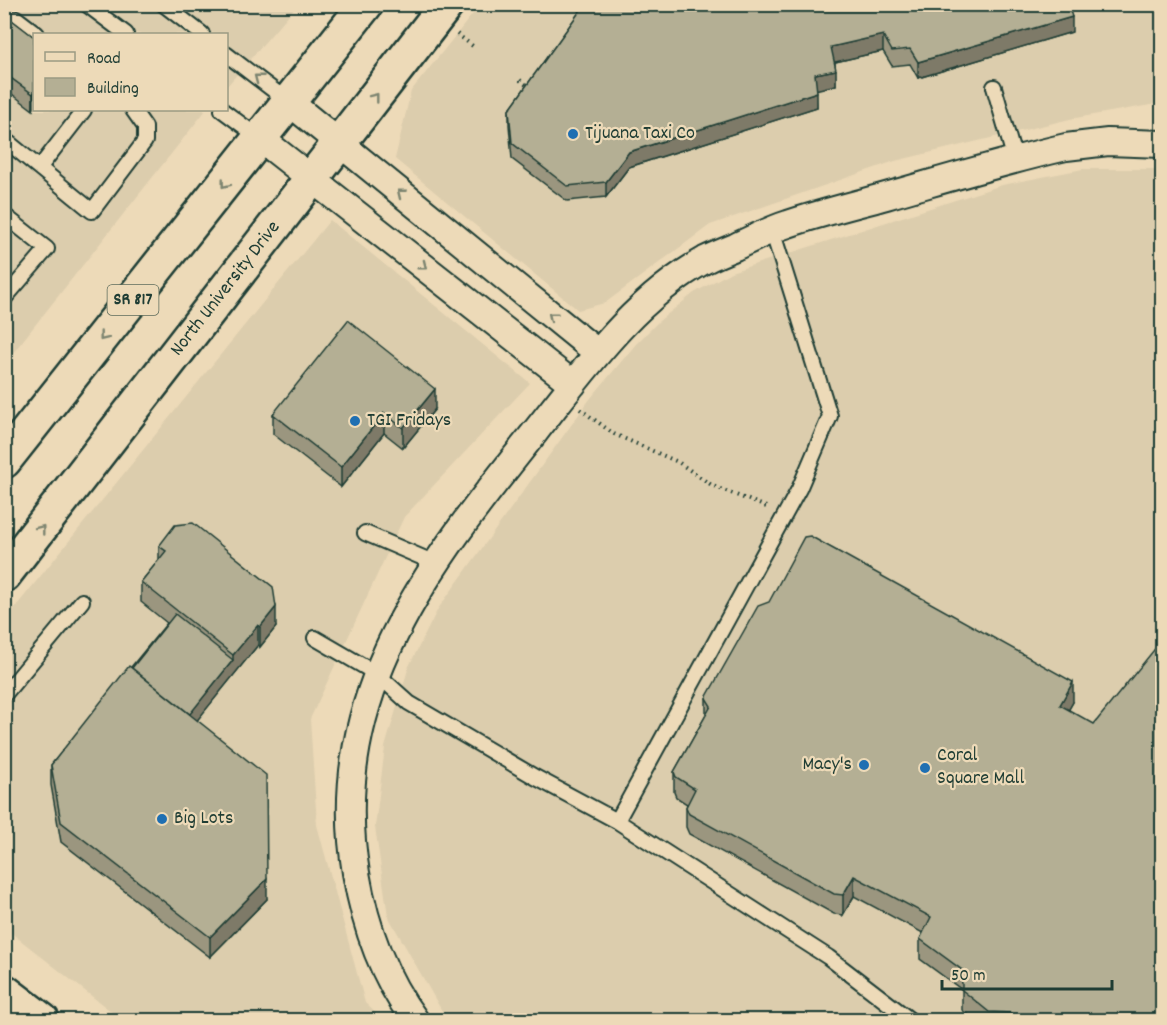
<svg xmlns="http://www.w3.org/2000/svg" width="1167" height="1025" font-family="Dekko,sans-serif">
<rect width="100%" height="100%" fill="#eddab8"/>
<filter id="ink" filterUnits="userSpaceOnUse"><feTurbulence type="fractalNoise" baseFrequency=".0167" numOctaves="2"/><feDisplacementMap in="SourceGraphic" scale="12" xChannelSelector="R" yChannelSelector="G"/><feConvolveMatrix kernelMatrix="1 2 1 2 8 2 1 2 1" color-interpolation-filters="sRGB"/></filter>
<g filter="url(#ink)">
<!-- built -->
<path fill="#dccdad" d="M5,5h292l-70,81 -1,-52h-192v76h172l-201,253z
M480,5h682v98l-92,16 -175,42 -185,64 -105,78 -27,7 -183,-151 16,-68z
M1083,169h79v851h-715l-59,-104 -13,-89 10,-80 24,-81 29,-57 152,-210 46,-55 23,-23 35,-28 37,-21 271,-87z
M330,220l200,163 -126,134 -94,202 7,106 48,178 18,17h-261l-117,-92 -1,-307z"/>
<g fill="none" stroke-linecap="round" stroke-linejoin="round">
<!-- service casing -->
<g stroke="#1f3d34" stroke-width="18">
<path id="service" d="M86,4l40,30
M163,4l39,30
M4,17l12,1 21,16
M226,54l63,48
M994,87l21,73
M222,110l39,29
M4,139l88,72 53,-70v-14l-12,-17
M40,167l44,-57
M4,215l43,34 -43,50
M365,533l70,30
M315,638l62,36 32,29 126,74 82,44 155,100 56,36 82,63
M4,695l78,-94
M617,821l182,-332 31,-73 -58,-186"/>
</g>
<!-- minor casing -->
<g stroke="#1f3d34" stroke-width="30">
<path id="minor" d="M289,102l309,251
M261,139l312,245
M415,1020c-32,-43 -50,-94 -59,-147 -30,-179 74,-310 179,-441 50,-63 98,-132 170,-172 10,-5 20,-9 30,-13 17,-8 34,-17 53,-23 32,-11 66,-19 98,-28 60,-17 119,-35 180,-49l42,-5 54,2"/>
</g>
<!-- primary casing -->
<g stroke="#1f3d34" stroke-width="38">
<path id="primary" d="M4,461l362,-457
M4,575l443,-571
M4,991l38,29"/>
</g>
<!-- path -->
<path stroke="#1f3d34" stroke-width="4" stroke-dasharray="1.5 4.5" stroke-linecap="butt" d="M457,34l17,13
M520,80l9,7
M580,409l34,25 64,28 35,24 56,22"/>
<!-- service -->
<use href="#service" stroke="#eddab8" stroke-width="14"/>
<!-- minor -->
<use href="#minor" stroke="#eddab8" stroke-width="26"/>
<!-- primary -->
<use href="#primary" stroke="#eddab8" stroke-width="33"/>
</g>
<!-- wall -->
<path fill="#9b967f" stroke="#1f3d34" stroke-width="1.5" d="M585,4l487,28 -154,46 -8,-14 -18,2 -9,-15 -48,11 1,23 -20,4 1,18 -188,60 -23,30 -39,4 -55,-42 -3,-34v-15z
M4,14l30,23 -1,73 -29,-22z
M435,409l-32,39 -19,-15 -43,54 -68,-53v-20z
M159,546l117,81 -16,20 -2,-2 -61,75 70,179 -57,58 -149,-115 -10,-57v-20l116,-142 -26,-21v-20l18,-22z
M706,698l367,4 -4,7 93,311h-187l-13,-10v-20l-42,-31v-20l3,-6 -69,-37 -11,19 -9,-1 -145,-80 -3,-7v-20l1,-3 -11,-7 -2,-5v-20l32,-57z"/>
<!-- shaded-wall -->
<path fill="#7e7a68" stroke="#1f3d34" stroke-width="1.5" d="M1072,17v15l-154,46v-16z
M883,35v16l-52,12v-16z
M836,70v15l-21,5v-16z
M34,92v16l-1,2v-16z
M817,92v15l-188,60 -23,30v-15l23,-30z
M435,389v20l-32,39v-20z
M384,413v20l-43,54v-20z
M276,607v20l-16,20v-20z
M258,625v20l-71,88v-16l46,-57v-5z
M1073,682v20l-13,23v-20z
M854,876v20l-11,19v-20z
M267,879v20l-57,58v-20z"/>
<!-- building -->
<path fill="#b4af94" stroke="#1f3d34" stroke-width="1.5" d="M585,4h483l4,13 -154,45 -8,-13 -18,2 -9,-16 -52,12 5,23 -21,4 2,18 -188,60 -23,30 -39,4 -55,-43 -3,-33z
M4,14l30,23v55l-1,2 -29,-21z
M348,320l87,69 -32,39 -19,-15 -43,54 -68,-53z
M193,523l80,64 3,20 -16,20 -2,-2 -25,30 -92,-73 25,-31 -7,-5 16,-21z
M810,536l263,146 -13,23 34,19 68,-84v380h-150l-1,-7 -22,-1 -27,-22v-20l-42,-31 11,-22 -77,-41 -11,19 -9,-1 -145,-80 -3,-7 9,-18 -19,-12 -2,-5 37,-66 -5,-8 52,-92 11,-4 35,-65z
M175,614l58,46 -43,54 -58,-46z
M129,666l137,109 1,104 -57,58 -149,-115 -10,-57z"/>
<!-- one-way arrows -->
<defs><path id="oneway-chevron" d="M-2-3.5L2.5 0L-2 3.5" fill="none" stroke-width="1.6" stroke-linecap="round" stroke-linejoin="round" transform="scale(1.5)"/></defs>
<g stroke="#7c846f">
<use href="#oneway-chevron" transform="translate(258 78) rotate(-142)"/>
<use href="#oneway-chevron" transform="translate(375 97) rotate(-52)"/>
<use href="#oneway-chevron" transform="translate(225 184) rotate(128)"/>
<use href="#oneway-chevron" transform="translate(401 193) rotate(-141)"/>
<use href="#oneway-chevron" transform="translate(423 266) rotate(38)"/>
<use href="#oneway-chevron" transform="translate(552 316) rotate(-141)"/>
<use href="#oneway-chevron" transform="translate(103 337) rotate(128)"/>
<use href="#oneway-chevron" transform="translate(41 529) rotate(-52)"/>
</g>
</g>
<!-- markers -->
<g fill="#1f6fb2" stroke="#eddab8" stroke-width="2">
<circle cx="573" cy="134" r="6"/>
<circle cx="355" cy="421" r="6"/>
<circle cx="864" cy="765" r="6"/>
<circle cx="925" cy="768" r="6"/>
<circle cx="162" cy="819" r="6"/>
</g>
<g text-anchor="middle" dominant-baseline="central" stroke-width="4.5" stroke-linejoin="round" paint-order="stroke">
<!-- shield labels -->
<rect fill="#eddab8" stroke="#5d6c5c" stroke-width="1.5" x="107.5" y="285" width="51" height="30" rx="4.5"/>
<g font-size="18" font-weight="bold" fill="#1f3d34">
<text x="133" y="300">SR 817</text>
</g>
<!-- poi labels -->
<g font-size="20" fill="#1f3d34" stroke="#eddab8" text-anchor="start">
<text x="585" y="134">Tijuana Taxi Co</text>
<text x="367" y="421">TGI Fridays</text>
<text x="937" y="756">Coral<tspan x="937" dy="23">Square Mall</tspan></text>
<text x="852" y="765" text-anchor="end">Macy's</text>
<text x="174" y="819">Big Lots</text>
</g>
<!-- street labels -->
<g font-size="20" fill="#1f3d34" stroke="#eddab8">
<text transform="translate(226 289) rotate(-52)">North University Drive</text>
</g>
</g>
<!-- margin -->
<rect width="1167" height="1025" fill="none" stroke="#eddab8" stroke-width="24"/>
<rect x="12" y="12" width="1143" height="1001" fill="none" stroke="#1f3d34" stroke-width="2" filter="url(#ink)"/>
<!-- legend -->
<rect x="33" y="33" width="195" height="78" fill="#eddab8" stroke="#9b9b83" stroke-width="1.5"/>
<rect x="45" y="52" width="30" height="9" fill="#eddab8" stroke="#9b9b83" stroke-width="1.5"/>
<text x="87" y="63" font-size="18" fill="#1f3d34">Road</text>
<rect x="45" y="78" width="30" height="18" fill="#b4af94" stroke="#9b9b83" stroke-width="1.5"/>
<text x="87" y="93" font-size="18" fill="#1f3d34">Building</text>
<!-- scale -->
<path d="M942 980v9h170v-9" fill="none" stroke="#1f3d34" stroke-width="3"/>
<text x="951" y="980" font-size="18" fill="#1f3d34" stroke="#eddab8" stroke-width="4.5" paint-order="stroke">50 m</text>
</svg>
